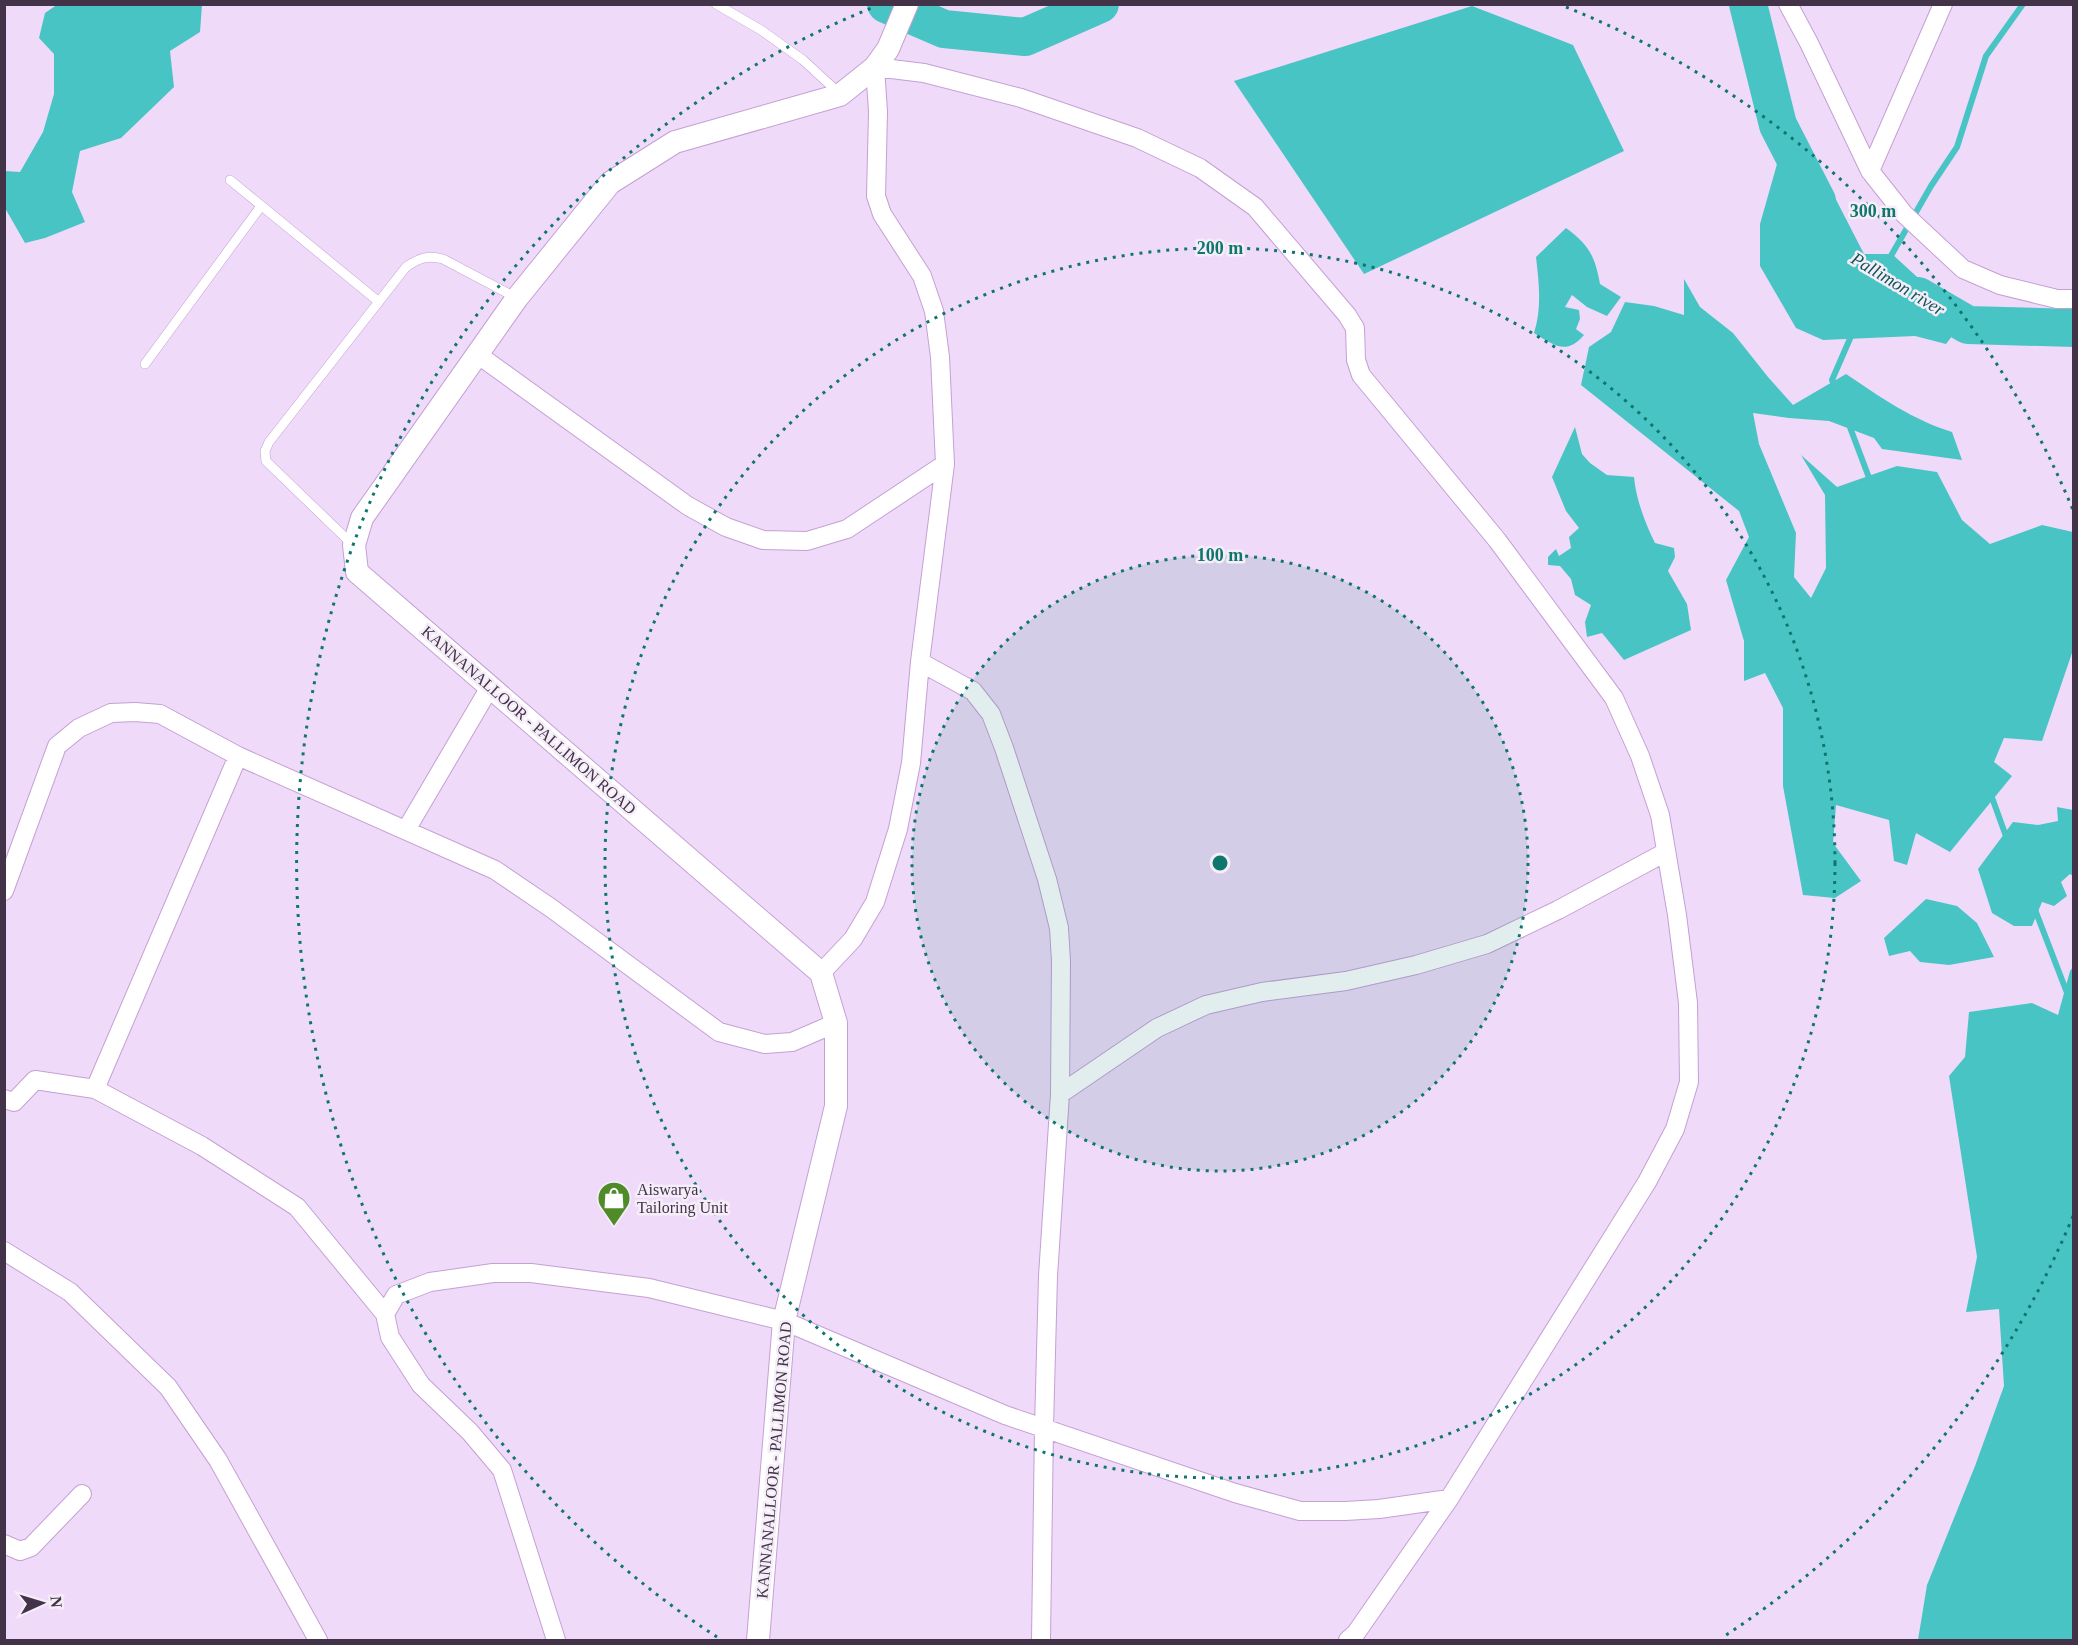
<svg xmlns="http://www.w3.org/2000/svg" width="2078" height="1645" font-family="Georgia,serif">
<rect width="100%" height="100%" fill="#f0dafa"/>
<!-- water -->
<path fill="#49c4c4" d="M58,4l144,1 -2,27 -30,19 4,36 -53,51 -41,13 -8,41 13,30 -40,16 -20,5 -20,-35v-37l15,1 23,-40 11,-38v-40l-15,-16 6,-25z
M1472,6l101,39 51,106 -260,123 -130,-193z
M1810,149l54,105h28l35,32 41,29 -22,29 -31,-8 -92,4 -27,-12 -36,-62v-42l17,-60z
M1566,228c23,17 29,28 34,56l21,13 -14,19 -20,-9 -15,-12 -7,12 14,3 1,9 -4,10 8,6c-18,21 -30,10 -50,-2 8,-25 5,-50 2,-76z
M1684,279l16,28 33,26 35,44 25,28 53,-31c34,23 67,46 106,58l10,28 -80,-11 -8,-11 -45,-17 -40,-3 -36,-5 6,31 37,89 -2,44 17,21 15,-30 -1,-73 -24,-40 36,32 60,-21 40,6 25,48 28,24 52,-19 31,7v118l-31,91 -38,-3 -10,24 18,14 -62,76 -34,-19 -9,32 -13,-4 -5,-41 -53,-15 -3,38 28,38 -26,17 -32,-3 -20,-109v-78l-18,-35 -21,8v-40l-18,-61 23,-43 -10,-26 -158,-126 8,-38 22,-15 14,-30 29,4 30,9z
M1575,427l7,27 8,9 17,12 27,2c2,22 11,46 21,66l19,5 1,9 -7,14 19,33 4,26 -67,30 -22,-27 -15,4 -2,-15 6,-17 -16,-10 -4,-16 -11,-13 -12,-1v-8l8,-8 3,7 12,-8 -2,-11 10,-9 -13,-17 -14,-34z
M2057,807l16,3v66l-3,-2 -9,8 6,14 -13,10 -12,-4 -10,24h-18l-22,-13 -14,-44 35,-47 25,3 20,-4z
M1926,899l31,7 20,17 17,34 -45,8 -29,-3 -10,-11 -21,5 -5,-18z
M2073,967v673h-155l9,-55 48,-119 29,-80 -5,-77 -33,3 11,-55 -28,-181 16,-19 4,-45 63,-9 26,12 12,-44z"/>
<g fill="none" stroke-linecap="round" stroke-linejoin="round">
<!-- stream -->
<path stroke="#49c4c4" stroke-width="6" d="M1888,261l43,-75 26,-39 29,-91 37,-52
M1835,388l-3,-8 20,-46
M1848,422l23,61
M1990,792l17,47
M2034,907l40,104"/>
<!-- river -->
<path stroke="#49c4c4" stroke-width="38" d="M886,4l58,25 81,8 75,-33
M1748,4l30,121 39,76
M1918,296l50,29 106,3"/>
<!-- service casing -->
<g stroke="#c4a0d3" stroke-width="10">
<path id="service" d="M716,4l45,26 42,30 37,34
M230,180l149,122
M145,364l116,-158
M353,545l-87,-84 -1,-10 4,-9 137,-175c13,-9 22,-12 37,-8l74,39"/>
</g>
<!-- minor casing -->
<g stroke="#c4a0d3" stroke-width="20">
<path id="minor" d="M1788,4l21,39 61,128 34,43 59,55 37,16 57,14h17
M1870,171l73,-167
M477,354l211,152 38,21 37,13 44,1 40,-12 98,-65
M920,662l53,29 18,23 13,34 43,131 12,49 2,33 -1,133 -12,182 -4,152 -3,212
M406,830l84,-143
M4,891l53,-145 22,-18 32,-15 24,-1 25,2 78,42 257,114 56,38 168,124 46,12 27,-2 44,-19
M821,973l32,-34 22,-37 23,-73 13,-66 9,-101 25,-198 -5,-107 -6,-46 -12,-35 -40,-62 -6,-18 2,-84 -3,-45 49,6 97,25 116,40 63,30 55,39 92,108 8,13 1,32 5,15 136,165 117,158 26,58 20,59 17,100 11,88 1,79 -14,47 -28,53 -198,317 -93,134 -8,7
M95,1089l143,-333
M1060,1094l97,-66 49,-23 56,-13 84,-11 70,-16 71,-21 71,-34 108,-58
M4,1099l10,3 21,-22 60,9 107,57 95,61 88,107
M4,1251l66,41 98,95 50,73 100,180
M4,1544l16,7 11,-4 51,-53
M556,1640l-54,-170 -32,-38 -49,-47 -31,-48 -5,-23 11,-19 34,-13 63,-9h38l118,15 135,33 221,94 230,78 65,18h45l34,-2 70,-10"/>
</g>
<!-- tertiary casing -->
<g stroke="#c4a0d3" stroke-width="24">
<path id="tertiary" d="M758,1640l26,-319 52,-215v-83l-15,-50 -464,-401 -3,-27 8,-27 155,-220 93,-115 65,-41 165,-47 35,-28 13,-18 19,-45"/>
</g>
<!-- service -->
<use href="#service" stroke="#fff" stroke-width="9"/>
<!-- minor -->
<use href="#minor" stroke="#fff" stroke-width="18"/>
<!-- tertiary -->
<use href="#tertiary" stroke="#fff" stroke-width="22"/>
</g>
<!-- distance rings -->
<circle cx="1220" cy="863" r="308" fill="#0f766e" fill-opacity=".12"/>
<g fill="none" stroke="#0f766e" stroke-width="3" stroke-dasharray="3 6">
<circle cx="1220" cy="863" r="308"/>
<circle cx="1220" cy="863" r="615"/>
<path d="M2073 1216A923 923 0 0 1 1723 1637M717 1637A923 923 0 0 1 874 7M1566 7A923 923 0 0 1 2073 510"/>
</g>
<!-- icons -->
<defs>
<g id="shop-pin" transform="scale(1.725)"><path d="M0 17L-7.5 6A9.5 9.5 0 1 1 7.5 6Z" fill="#508b29" stroke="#f5edf8"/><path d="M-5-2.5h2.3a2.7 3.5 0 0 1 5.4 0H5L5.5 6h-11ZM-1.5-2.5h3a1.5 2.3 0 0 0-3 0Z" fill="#fff"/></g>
</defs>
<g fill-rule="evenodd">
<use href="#shop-pin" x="614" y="1198"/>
</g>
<g text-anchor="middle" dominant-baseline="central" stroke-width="5" stroke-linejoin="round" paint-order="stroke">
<!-- street labels -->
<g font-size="16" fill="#423348" stroke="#f5edf8">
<text transform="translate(529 720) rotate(41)">KANNANALLOOR - PALLIMON ROAD</text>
<text transform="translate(774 1460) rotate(-85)">KANNANALLOOR - PALLIMON ROAD</text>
</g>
<!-- poi labels -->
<g font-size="16" fill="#423348" stroke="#f5edf8" text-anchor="start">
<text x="637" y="1189">Aiswarya<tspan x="637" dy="18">Tailoring Unit</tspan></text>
</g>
<!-- water labels -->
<g font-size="18" font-style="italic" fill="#0d5556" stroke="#f5edf8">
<text transform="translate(1898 284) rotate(31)">Pallimon river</text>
</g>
</g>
<circle cx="1220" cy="863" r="9" fill="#0f766e" stroke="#f5edf8" stroke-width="3"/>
<g font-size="18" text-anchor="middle" font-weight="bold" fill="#0f766e" stroke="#f5edf8" stroke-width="5" stroke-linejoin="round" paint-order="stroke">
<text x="1873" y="217">300 m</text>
<text x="1220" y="254">200 m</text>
<text x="1220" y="561">100 m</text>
</g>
<!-- border -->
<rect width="2078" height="1645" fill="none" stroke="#423348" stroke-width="12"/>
<!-- north arrow -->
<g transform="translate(42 1603) rotate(86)" stroke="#f5edf8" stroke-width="4.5" paint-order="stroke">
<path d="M0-4.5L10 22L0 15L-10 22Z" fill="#423348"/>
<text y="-9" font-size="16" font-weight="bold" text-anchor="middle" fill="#423348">N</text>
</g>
</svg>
